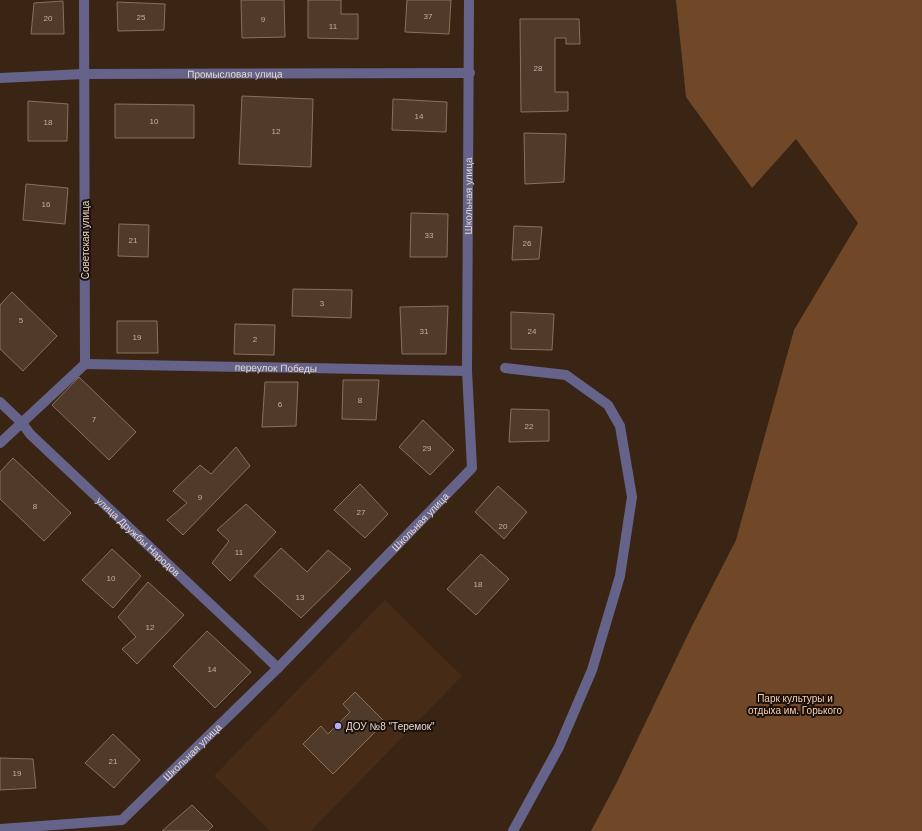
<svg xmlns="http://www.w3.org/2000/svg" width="922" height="831" font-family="Helvetica,sans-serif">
<rect width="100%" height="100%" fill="#3a2515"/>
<!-- built -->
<path fill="#462b16" d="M385,600l77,76 -151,155h-41l-56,-55z"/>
<!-- green -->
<path fill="#704727" d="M676,0h246v831h-331l25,-47 75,-156 45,-88 58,-210 64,-107 -62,-84 -44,49 -66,-91z"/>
<!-- building -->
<path fill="#503a29" stroke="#89705e" d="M241,0h43l1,37 -43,1z
M308,0h33v14h17v25l-50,-1z
M407,0h44l-2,34 -44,-2z
M63,1l1,33h-33l3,-31z
M117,2l48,2 -1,26 -46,1z
M520,19h59l1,25h-14v-6h-11v54h13v19l-47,1z
M242,96l71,3 -2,68 -72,-3z
M393,99l54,3 -1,30 -54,-2z
M28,101l40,3 -1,37h-39z
M115,104l79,1v33h-79z
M524,133l42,1 -2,48 -39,2z
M26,184l42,4 -3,36 -42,-4z
M411,213l37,1 -1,43h-37z
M119,224l30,1 -1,32 -30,-1z
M514,226l28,1 -3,32 -27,1z
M293,289l59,1 -1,28 -59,-2z
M12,292l45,44 -34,35 -23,-22v-44z
M448,306l-2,48h-44l-2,-47z
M511,312l43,2 -2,36 -41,-1z
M117,321h40l1,32h-41z
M235,324l40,1 -1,30 -40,-1z
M79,377l57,55 -27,28 -57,-55z
M343,380h36l-3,40 -34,-1z
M265,382h33l-2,44 -34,1z
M511,409l38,1v31l-40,1z
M423,420l31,30 -24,25 -31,-28z
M236,447l14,19 -67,69 -16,-15 20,-17 -14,-12 27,-26 11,9z
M13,458l58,55 -27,28 -44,-42v-27z
M360,484l28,30 -23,24 -31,-28z
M498,486l29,26 -23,27 -29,-27z
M246,504l30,28 -46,49 -18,-18 17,-22 -12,-11z
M281,548l26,24 21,-22 23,19 -50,49 -47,-42z
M112,549l29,27 -28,32 -31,-28z
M481,554l28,25 -33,36 -29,-26z
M148,582l36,33 -47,49 -15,-15 14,-12 -18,-20z
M207,631l44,41 -36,36 -42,-42z
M355,692l30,30 -52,52 -30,-30 18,-18 7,8 22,-22 -7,-8z
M113,734l27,26 -26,28 -29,-25z
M0,758l33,1 3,29 -36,2z
M192,805l21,21 -5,5h-46z"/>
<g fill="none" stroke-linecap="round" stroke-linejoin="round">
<!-- minor -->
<g stroke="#65638a" stroke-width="10">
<path id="s1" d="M0,78l84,-4 386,-1"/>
<path id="s2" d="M85,364l382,7"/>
<path d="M505,368l61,7 42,30 12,21 12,71 -12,79 -28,94 -33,77 -46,84"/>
<path id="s3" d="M0,402l22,21 8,11 248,234"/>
<path d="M0,443l85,-79 -1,-364"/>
<path id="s4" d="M0,829l122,-9 156,-152 194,-200 -5,-97 2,-371"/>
</g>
</g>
<!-- markers -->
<circle fill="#b3adf9" stroke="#1b110a" stroke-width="1.5" cx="338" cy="726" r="4"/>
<g text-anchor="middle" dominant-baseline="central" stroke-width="4" stroke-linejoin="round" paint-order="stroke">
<!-- number labels -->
<g font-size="8" fill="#c0b0a5">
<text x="428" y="16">37</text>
<text x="141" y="17">25</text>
<text x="48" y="18">20</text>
<text x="263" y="19">9</text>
<text x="333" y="26">11</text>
<text x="538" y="68">28</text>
<text x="419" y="116">14</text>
<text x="154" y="121">10</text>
<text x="48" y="122">18</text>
<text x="276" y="131">12</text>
<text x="46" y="204">16</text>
<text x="429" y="235">33</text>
<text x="133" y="240">21</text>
<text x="527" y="243">26</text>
<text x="322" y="303">3</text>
<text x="21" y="320">5</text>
<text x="424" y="331">31</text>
<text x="532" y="331">24</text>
<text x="137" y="337">19</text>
<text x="255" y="339">2</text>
<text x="360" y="400">8</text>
<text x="280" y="404">6</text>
<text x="94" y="419">7</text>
<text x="529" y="426">22</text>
<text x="427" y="448">29</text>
<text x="200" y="497">9</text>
<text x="35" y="506">8</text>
<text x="361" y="512">27</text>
<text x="503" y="526">20</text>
<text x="239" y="552">11</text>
<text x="111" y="578">10</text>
<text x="478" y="584">18</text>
<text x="300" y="597">13</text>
<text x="150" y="627">12</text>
<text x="212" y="669">14</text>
<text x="113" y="761">21</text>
<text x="17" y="773">19</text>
</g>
<!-- street labels -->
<g font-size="10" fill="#e6d8ce" stroke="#1b110a">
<text stroke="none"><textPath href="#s1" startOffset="235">Промысловая улица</textPath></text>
<text stroke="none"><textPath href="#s4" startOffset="891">Школьная улица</textPath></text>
<text transform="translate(85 240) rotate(-90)">Советская улица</text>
<text stroke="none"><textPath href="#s2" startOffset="191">переулок Победы</textPath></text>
<text stroke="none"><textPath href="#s4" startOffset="544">Школьная улица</textPath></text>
<text stroke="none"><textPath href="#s3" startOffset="193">улица Дружбы Народов</textPath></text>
<text stroke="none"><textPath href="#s4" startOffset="220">Школьная улица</textPath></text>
</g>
<!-- park labels -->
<g font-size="10" fill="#facfb0" stroke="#1b110a">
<text x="795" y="698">Парк культуры и<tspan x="795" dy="12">отдыха им. Горького</tspan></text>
</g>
<!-- poi labels -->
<g font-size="10" fill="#e6d8ce" stroke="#1b110a" text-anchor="start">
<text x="346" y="726">ДОУ №8 "Теремок"</text>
</g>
</g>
</svg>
